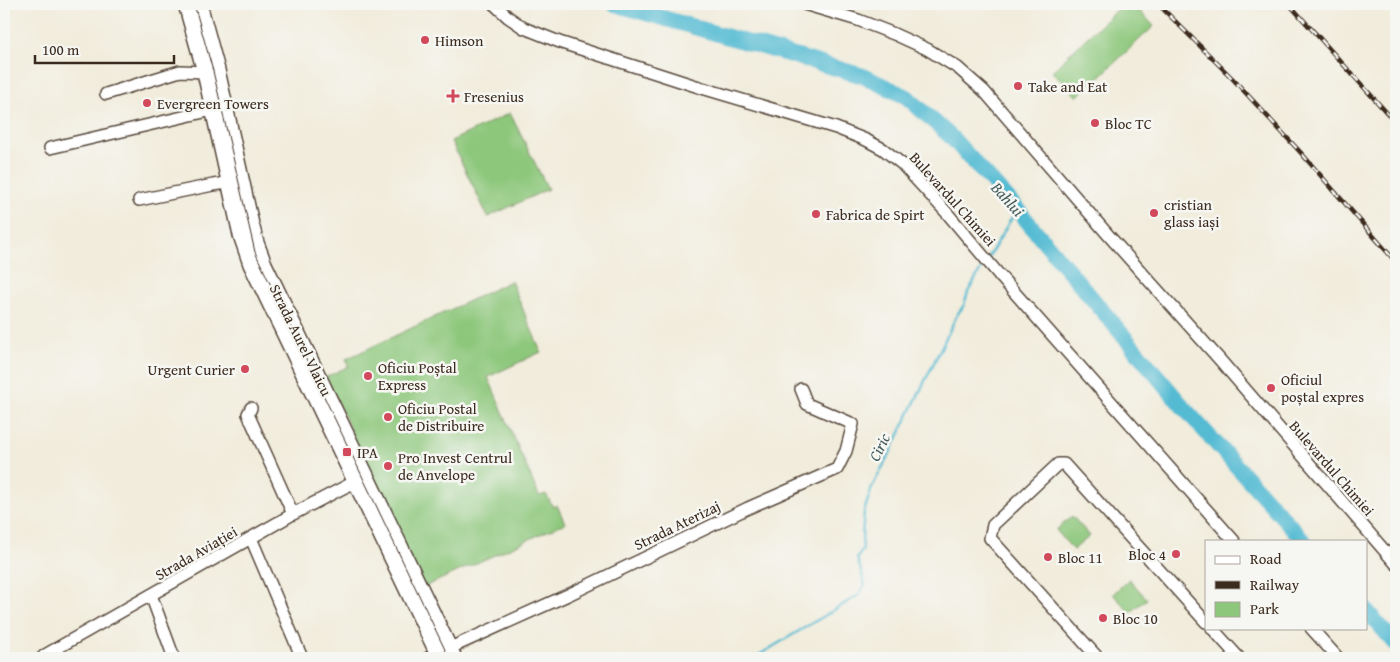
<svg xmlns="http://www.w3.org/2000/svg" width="1400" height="662" font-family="'Gentium Book Plus',serif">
<rect width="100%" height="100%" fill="#f6f6f2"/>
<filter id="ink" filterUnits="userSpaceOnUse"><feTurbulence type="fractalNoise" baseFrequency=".02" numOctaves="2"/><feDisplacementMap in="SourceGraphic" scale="10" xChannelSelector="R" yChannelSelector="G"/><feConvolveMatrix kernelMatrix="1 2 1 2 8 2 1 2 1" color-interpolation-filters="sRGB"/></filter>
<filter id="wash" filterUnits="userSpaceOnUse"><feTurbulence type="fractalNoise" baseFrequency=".0096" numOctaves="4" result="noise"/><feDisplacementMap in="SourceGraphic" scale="20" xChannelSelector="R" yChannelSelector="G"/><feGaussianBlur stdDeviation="1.12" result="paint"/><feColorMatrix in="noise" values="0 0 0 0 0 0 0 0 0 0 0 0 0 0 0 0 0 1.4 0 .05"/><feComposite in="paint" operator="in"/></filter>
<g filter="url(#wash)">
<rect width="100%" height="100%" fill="#f1ecdb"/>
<!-- green -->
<path fill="#8dc77b" stroke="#64784c" d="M1123,4h10l21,22 -60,56 -1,-2 -16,17 -25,-25 17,-18z
M510,113l38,76 -60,28 -37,-76z
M511,281l30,71 -53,25 51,119 7,-2 7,13 4,-2 8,18 -141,64 -98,-210 23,-11 -3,-7z
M1072,516l18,20 -17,14 -17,-20z
M1129,579l18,20 -17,14 -17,-19z"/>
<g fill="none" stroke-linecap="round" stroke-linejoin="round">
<!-- stream -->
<path stroke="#55bbd3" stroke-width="2.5" d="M988,258l29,-49
M754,658l105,-63 6,-11 -8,-26 6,-9 -1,-12 2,-25 8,-25 18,-34 67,-138 7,-10 4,-13 17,-30"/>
<!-- river -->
<path stroke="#55bbd3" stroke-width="16" d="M615,4l248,72 44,21 45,41 65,71 167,199 120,133
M1366,610l30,34"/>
</g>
</g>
<g filter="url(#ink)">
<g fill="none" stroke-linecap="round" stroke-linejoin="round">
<!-- minor casing -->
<g stroke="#56473a" stroke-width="14">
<path id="minor" d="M494,4l14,13 16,11 38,15 140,45 134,40 30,12 17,9 19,15 45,49 53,63 234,265
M804,4l54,16 36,14 33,15 31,19 26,23 126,146 110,123 176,204
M106,94l74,-23 25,1
M50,148l171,-40
M139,200l74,-15 22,-3
M251,408l-3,6 45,100
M251,538l51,120
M151,595l23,63
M1212,628l27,30
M1311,628l27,30
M42,658l3,-3 248,-141 69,-36
M428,658l142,-64 178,-86 89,-39 9,-18 7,-27 -46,-20 -6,-15
M1098,658l-108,-120 3,-13 65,-61h6l142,158"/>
</g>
<!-- major casing -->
<g stroke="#56473a" stroke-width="18">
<path id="major" d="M186,4l18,64 37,167 10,29 189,394
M199,4l18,66 34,154 5,19 8,21 190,394"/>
</g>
<!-- minor -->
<use href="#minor" stroke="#fff" stroke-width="11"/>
<!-- major -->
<use href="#major" stroke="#fff" stroke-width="15"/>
<!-- tram -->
<path stroke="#3b2a1e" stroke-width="1" d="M194,4l19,67 42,181 194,406"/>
<!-- rail casing -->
<g stroke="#3b2a1e" stroke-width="4.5">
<path id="rail" d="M1158,4l74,74 70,76 94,108
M1289,4l107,119"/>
</g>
<!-- rail -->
<use href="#rail" stroke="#f6f6f2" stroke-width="2.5" stroke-dasharray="8" stroke-linecap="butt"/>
</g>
</g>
<!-- markers -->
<g fill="#d1495b" stroke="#f6f6f2" stroke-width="2">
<circle cx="425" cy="40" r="5"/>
<circle cx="1018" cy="86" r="5"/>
<path d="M450.5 88.5h5v5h5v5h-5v5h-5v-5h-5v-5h5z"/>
<circle cx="147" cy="103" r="5"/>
<circle cx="1095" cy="123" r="5"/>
<circle cx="1154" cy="213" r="5"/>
<circle cx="816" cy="214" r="5"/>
<circle cx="245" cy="369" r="5"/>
<circle cx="368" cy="376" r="5"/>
<circle cx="1271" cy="388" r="5"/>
<circle cx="388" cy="417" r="5"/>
<rect x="342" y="447" width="10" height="10" rx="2.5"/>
<circle cx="388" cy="466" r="5"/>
<circle cx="1176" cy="554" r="5"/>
<circle cx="1048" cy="557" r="5"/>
<circle cx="1103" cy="618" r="5"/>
</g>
<g text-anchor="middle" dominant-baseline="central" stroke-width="5" stroke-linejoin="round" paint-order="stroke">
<!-- poi labels -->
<g font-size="15" fill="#3b2a1e" stroke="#f6f6f2" text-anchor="start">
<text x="435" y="40">Himson</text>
<text x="1028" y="86">Take and Eat</text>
<text x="464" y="96">Fresenius</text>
<text x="157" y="103">Evergreen Towers</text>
<text x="1105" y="123">Bloc TC</text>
<text x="1164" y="204">cristian<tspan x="1164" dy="17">glass iași</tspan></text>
<text x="826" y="214">Fabrica de Spirt</text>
<text x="378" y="367">Oficiu Poștal<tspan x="378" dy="17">Express</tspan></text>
<text x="235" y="369" text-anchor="end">Urgent Curier</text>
<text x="1281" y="379">Oficiul<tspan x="1281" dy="17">poștal expres</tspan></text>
<text x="398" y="408">Oficiu Postal<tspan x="398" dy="17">de Distribuire</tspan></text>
<text x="357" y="452">IPA</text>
<text x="398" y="457">Pro Invest Centrul<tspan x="398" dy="17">de Anvelope</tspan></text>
<text x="1166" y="554" text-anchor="end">Bloc 4</text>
<text x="1058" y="557">Bloc 11</text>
<text x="1113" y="618">Bloc 10</text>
</g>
<!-- street labels -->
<g font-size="15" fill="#3b2a1e" stroke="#f6f6f2">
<text transform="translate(953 199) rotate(48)">Bulevardul Chimiei</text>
<text transform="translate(301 340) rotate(64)">Strada Aurel Vlaicu</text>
<text transform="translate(1332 468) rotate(49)">Bulevardul Chimiei</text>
<text transform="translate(677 525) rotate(-26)">Strada Aterizaj</text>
<text transform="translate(196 553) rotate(-30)">Strada Aviației</text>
</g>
<!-- water labels -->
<g font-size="16" font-style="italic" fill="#445d5d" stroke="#f6f6f2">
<text transform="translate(1008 199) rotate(48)">Bahlui</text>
<text transform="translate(879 447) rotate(-64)">Ciric</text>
</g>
</g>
<!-- margin -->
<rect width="1400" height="662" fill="none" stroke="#f6f6f2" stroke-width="20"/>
<!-- legend -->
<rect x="1205" y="540" width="162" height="90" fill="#f6f6f2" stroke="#aba49d"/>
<rect x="1215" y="556" width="25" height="8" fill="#ffffff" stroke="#aba49d"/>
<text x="1250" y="564" font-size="15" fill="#3b2a1e">Road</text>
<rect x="1215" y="581" width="25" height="8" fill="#3b2a1e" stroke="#aba49d"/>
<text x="1250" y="590" font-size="15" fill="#3b2a1e">Railway</text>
<rect x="1215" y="602" width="25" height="15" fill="#8dc77b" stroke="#aba49d"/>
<text x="1250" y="614" font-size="15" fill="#3b2a1e">Park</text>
<!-- scale -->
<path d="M35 55v8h139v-8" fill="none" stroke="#3b2a1e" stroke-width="2.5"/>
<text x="42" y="55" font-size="15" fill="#3b2a1e" stroke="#f6f6f2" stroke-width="4" paint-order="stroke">100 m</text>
</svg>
